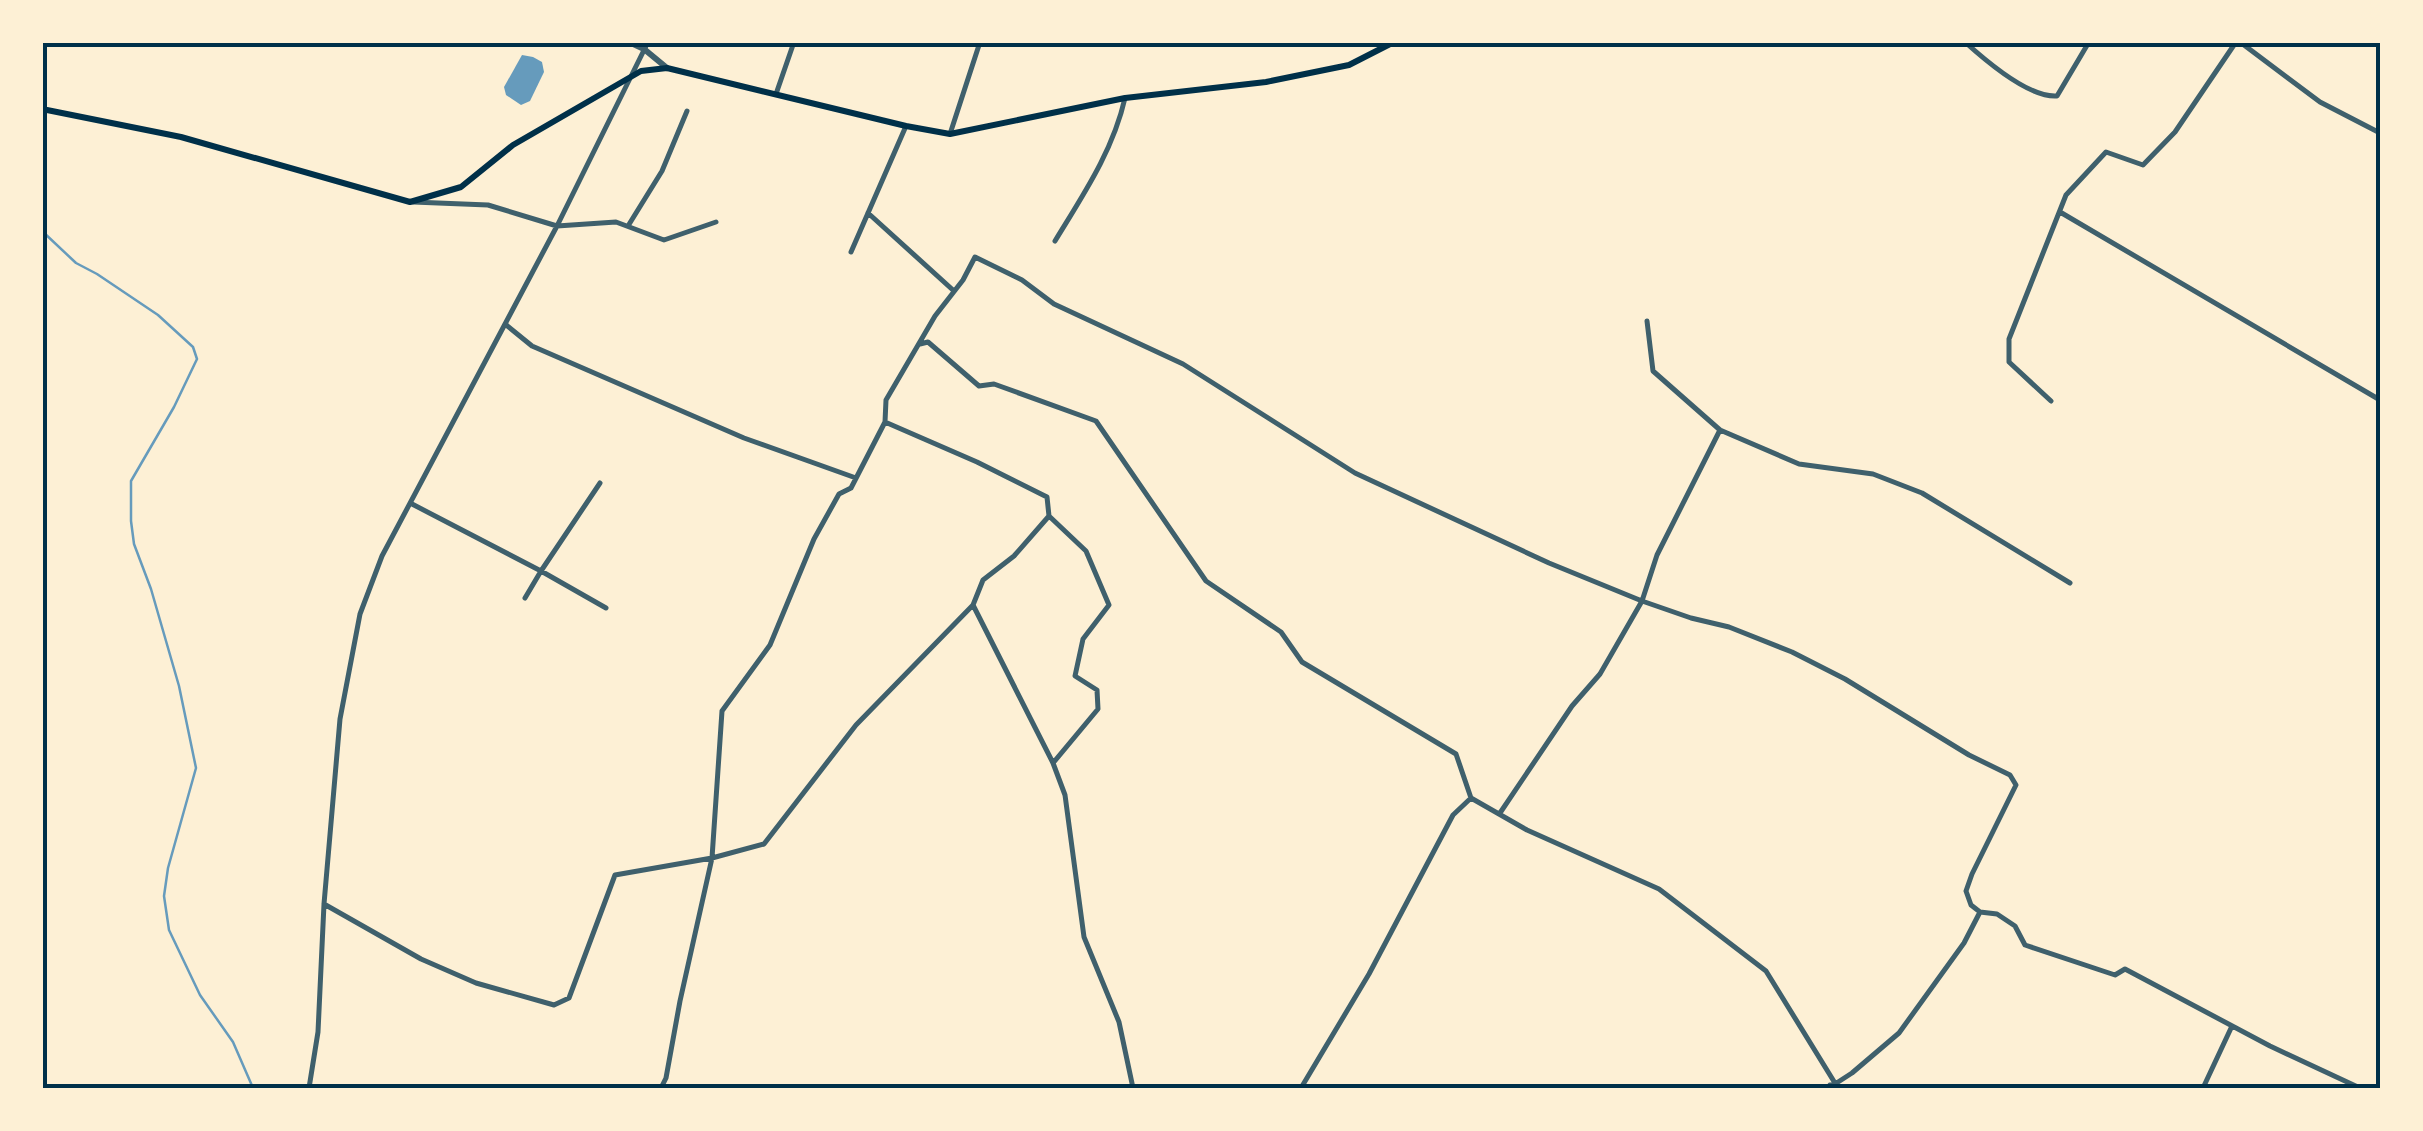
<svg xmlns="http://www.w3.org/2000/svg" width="2423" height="1131" font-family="'Source Sans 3',sans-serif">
<rect width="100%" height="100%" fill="#fdf0d5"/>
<!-- water -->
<path fill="#669bbc" d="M522,55l11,2 9,5 2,10 -14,29 -9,4 -15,-10 -2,-8z"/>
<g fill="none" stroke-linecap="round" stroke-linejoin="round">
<!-- stream -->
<path stroke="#669bbc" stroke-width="2.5" d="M42,231l34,32 21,11 61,41 35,32 4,12 -23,48 -43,74v40l3,23 17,45 28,97 17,82 -28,100 -4,28 5,34 31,65 33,47 20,46"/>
<!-- minor -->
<path stroke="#3f606c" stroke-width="5" d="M1965,42c21,19 64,56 92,54l32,-54
M2240,42l80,60 60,31
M776,94l18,-52
M950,134l30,-92
M413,202l75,3 69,21 59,-4 48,18 52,-18
M2060,212l320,188
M868,213l86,78
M628,226l34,-55 25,-60
M1055,241c28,-46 58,-90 70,-143
M851,252l55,-126
M1647,321l6,50 67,59
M505,324l27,22 212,92 112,40
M920,344l8,-2 51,44 15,-2 102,37 110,160 75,51 21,30 154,92 15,44
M2051,401l-42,-39v-23l57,-144 40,-43 37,13 32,-33 61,-90
M885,422l92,40 70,35 2,19 -35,40 -31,24 -10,25
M412,504l129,67 65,37
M1049,516l37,35 23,54 -26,34 -8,37 22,14 1,19 -45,54
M525,598l16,-27 59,-88
M1500,813l72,-107 28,-32 42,-73 15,-46 63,-125 79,34 74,10 49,19 148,90
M324,904l97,55 55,24 78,22 15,-7 46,-123 97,-17 10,-147 48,-66 44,-106 25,-45 12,-6 34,-66 1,-22 49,-84 28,-36 12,-23 47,23 32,24 129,60 172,109 194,90 93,38 49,17 38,9 63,25 53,27 124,76 41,20 6,10 -44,89 -6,17 5,14 9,7 17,2 18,12 10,19 90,30 10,-6 145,77 90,42
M309,1088l9,-56 6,-128 16,-185 20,-105 22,-58 175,-330 91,-184
M661,1088l5,-10 14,-77 32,-143 52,-14 92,-119 117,-120 80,158 12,32 19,142 35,85 14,66
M1301,1088l68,-114 84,-159 18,-17 56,32 132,59 107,82 72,117
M1828,1088l2,-3 5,-1 17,-11 47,-40 65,-90 16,-31
M2203,1088l29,-62"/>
<!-- tertiary -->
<path stroke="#3f606c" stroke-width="6" d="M629,42l15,7 23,19"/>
<!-- secondary -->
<path stroke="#003049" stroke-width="6" d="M42,109l139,28 229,65 51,-15 52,-42 128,-74 26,-3 239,58 44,8 175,-36 141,-16 83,-17 45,-23"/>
</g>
<!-- border -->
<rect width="2423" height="1131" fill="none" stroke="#fdf0d5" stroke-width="90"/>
<rect x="45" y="45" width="2333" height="1041" fill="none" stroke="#003049" stroke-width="4"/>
</svg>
